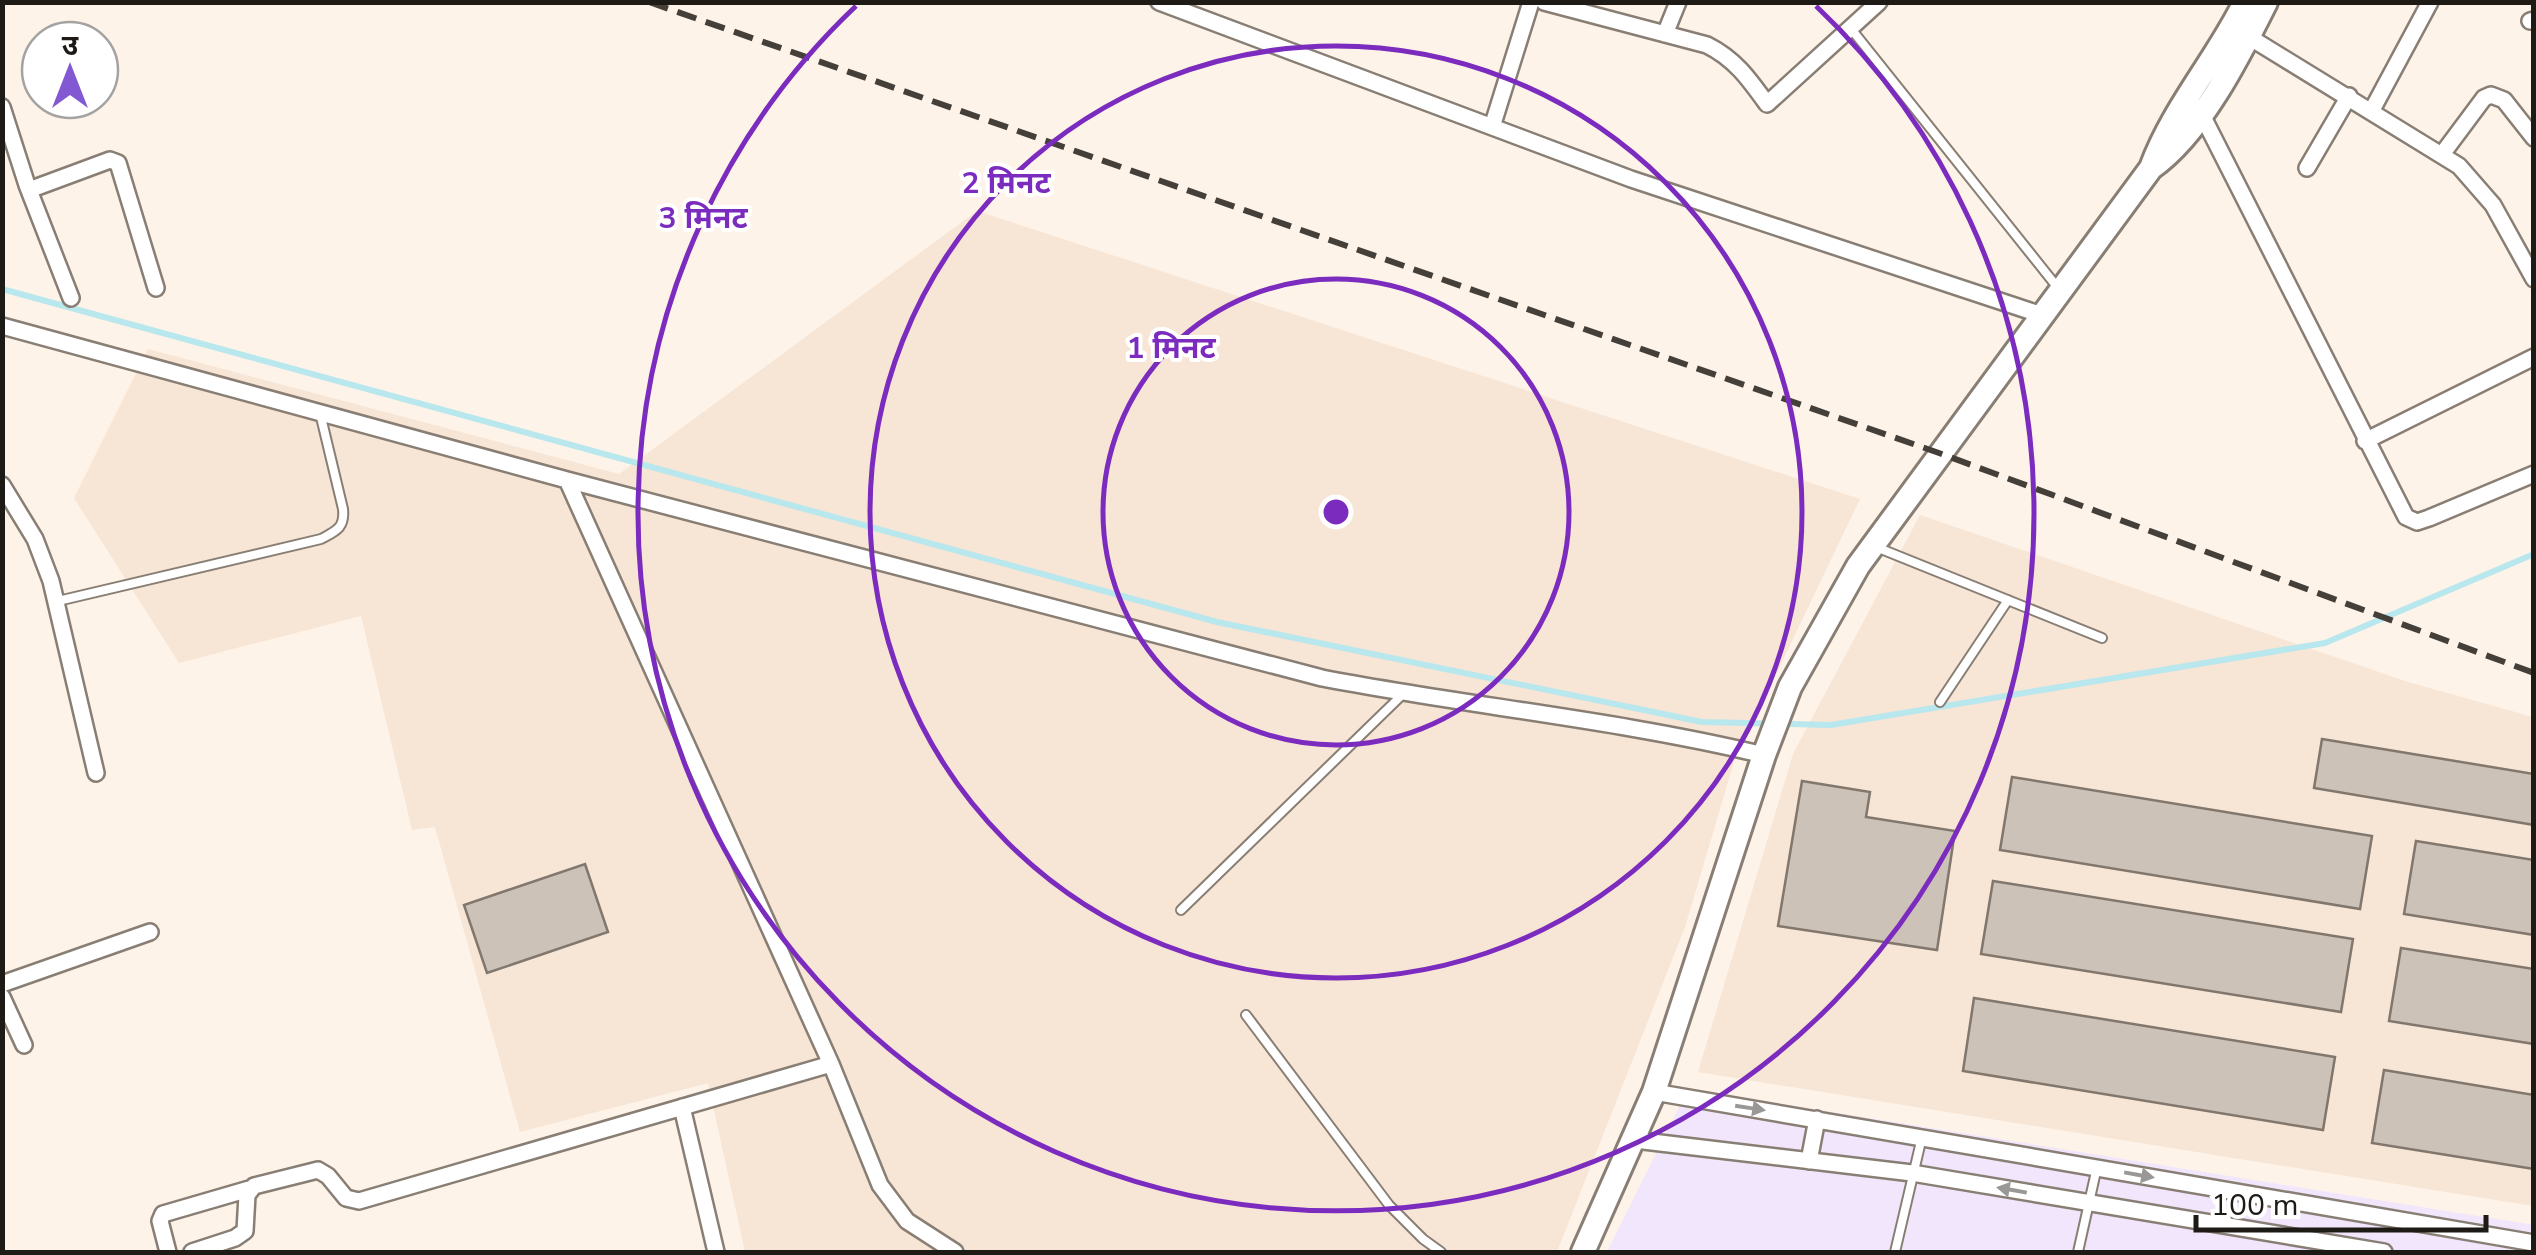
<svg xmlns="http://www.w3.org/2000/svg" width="2536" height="1255" font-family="'Nunito Sans','Noto Sans Devanagari',sans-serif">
<rect width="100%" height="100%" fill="#fef3e8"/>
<!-- commercial -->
<path fill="#f1e6fb" d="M1688,1089l846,136 -1,27h-926z"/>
<!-- built -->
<path fill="#f7e5d5" d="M977,211l883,288 -126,263 -49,165 -128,325h-812l-37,-169 -188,49 -85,-305 -23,3 -51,-214 -182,47 -105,-165 74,-149 471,125z
M1920,515l488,167 125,35v489l-835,-134 95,-318z"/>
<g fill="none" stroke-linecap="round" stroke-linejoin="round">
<!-- stream -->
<path stroke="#b8e7ee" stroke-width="6" d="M2,289l1215,333 485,100 129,3 494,-82 209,-89"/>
</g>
<!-- building -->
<path fill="#cdc2b8" stroke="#81776d" stroke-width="2.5" d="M2322,739l212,35v51l-220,-37z
M2012,777l360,59 -12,73 -360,-59z
M1802,781l68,11 -4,25 89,14 -18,119 -159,-24z
M2416,841l118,19v75l-130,-21z
M585,864l23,68 -121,41 -23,-68z
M1993,881l360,58 -12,73 -360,-58z
M2401,948l133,21v75l-145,-23z
M1974,998l361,59 -12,73 -360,-59z
M2384,1070l150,25v74l-162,-26z"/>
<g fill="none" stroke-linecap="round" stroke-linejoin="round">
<!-- lane casing -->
<g stroke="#887e74" stroke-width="12">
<path id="lane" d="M1852,30l206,258
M1876,547l226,91
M58,601l263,-62c15,-8 24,-11 22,-30l-23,-96
M1940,702l68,-102
M1181,910l222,-216
M1246,1015l143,190 34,34 18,13
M1895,1252l27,-115
M2078,1252l19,-85"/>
</g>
<!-- street casing -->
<g stroke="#887e74" stroke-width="20">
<path id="street" d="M1159,2l472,177 411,136
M1544,2l163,43c28,14 42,34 60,59l112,-102
M2530,21l4,-1
M2241,32l218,134 34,39 41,74
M1665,34l13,-32
M2,107l25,78 44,113
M2372,110l58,-108
M2200,111l206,406 11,5 12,-4 105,-44
M1492,127l39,-125
M2443,153l41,-55 7,-3 13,5 30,38
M2307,168l42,-72
M29,190l81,-30 8,3 38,125
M2,326l565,154 264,584 49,121 27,36 48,31
M2365,441l169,-84
M567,480l755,198c146,28 297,42 442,77
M2,485l33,54 16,42 45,192
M2,984l148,-52
M2,997l22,48
M1654,1092l880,151
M682,1107l34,145
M1635,1140l277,33 472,79
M1809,1161l8,-42
M168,1252l-8,-31 3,-7 86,-25
M192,1252l43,-14 10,-7 2,-36 7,-9 64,-16 10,6 18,22 13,3 472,-137"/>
</g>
<!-- secondary casing -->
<g stroke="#887e74" stroke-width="28">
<path id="secondary" d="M2151,168c49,-34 88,-112 115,-166
M1583,1252l71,-160 110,-337 26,-68 68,-121 293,-398c22,-60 66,-109 94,-166"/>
</g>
<!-- lane -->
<use href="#lane" stroke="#fff" stroke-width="8"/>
<!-- street -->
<use href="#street" stroke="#fff" stroke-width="15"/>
<!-- secondary -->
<use href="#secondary" stroke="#fff" stroke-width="22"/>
<!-- rail -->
<path stroke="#453f3a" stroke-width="6" stroke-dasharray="20 10" stroke-linecap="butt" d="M649,2l1290,451 595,220"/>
</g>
<!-- one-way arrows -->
<defs><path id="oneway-solid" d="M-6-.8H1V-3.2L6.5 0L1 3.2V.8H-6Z" transform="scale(2.5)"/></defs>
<g fill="#9a9896">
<use href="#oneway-solid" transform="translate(1750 1108) rotate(9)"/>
<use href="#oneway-solid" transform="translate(2139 1175) rotate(10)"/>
<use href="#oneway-solid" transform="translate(2012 1190) rotate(-170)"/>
</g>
<!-- distance rings -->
<g fill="none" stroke="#7b2cbf" stroke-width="5">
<circle cx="1336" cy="512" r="233"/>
<circle cx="1336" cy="512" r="466"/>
<path d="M1816 6A698 698 0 1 1 856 6"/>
</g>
<circle cx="1336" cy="512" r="15" fill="#7b2cbf" stroke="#fff" stroke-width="5"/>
<g font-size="30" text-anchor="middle" font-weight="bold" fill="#7b2cbf" stroke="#fff" stroke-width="8" stroke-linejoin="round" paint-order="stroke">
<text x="1006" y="193">2 मिनट</text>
<text x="703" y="228">3 मिनट</text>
<text x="1171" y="358">1 मिनट</text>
</g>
<!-- border -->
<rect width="2536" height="1255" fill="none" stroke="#1e1a16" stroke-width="10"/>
<!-- north arrow -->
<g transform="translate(70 70)"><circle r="48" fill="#ffffff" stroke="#a5a3a2" stroke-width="2.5"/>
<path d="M0-8L18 38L0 25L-18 38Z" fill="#8259d3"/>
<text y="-15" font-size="28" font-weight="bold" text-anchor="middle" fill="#1e1a16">उ</text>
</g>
<!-- scale -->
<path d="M2196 1215v15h290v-15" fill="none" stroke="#1e1a16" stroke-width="5"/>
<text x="2211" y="1215" font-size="30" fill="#1e1a16" stroke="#ffffff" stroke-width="8" paint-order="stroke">100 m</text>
</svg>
